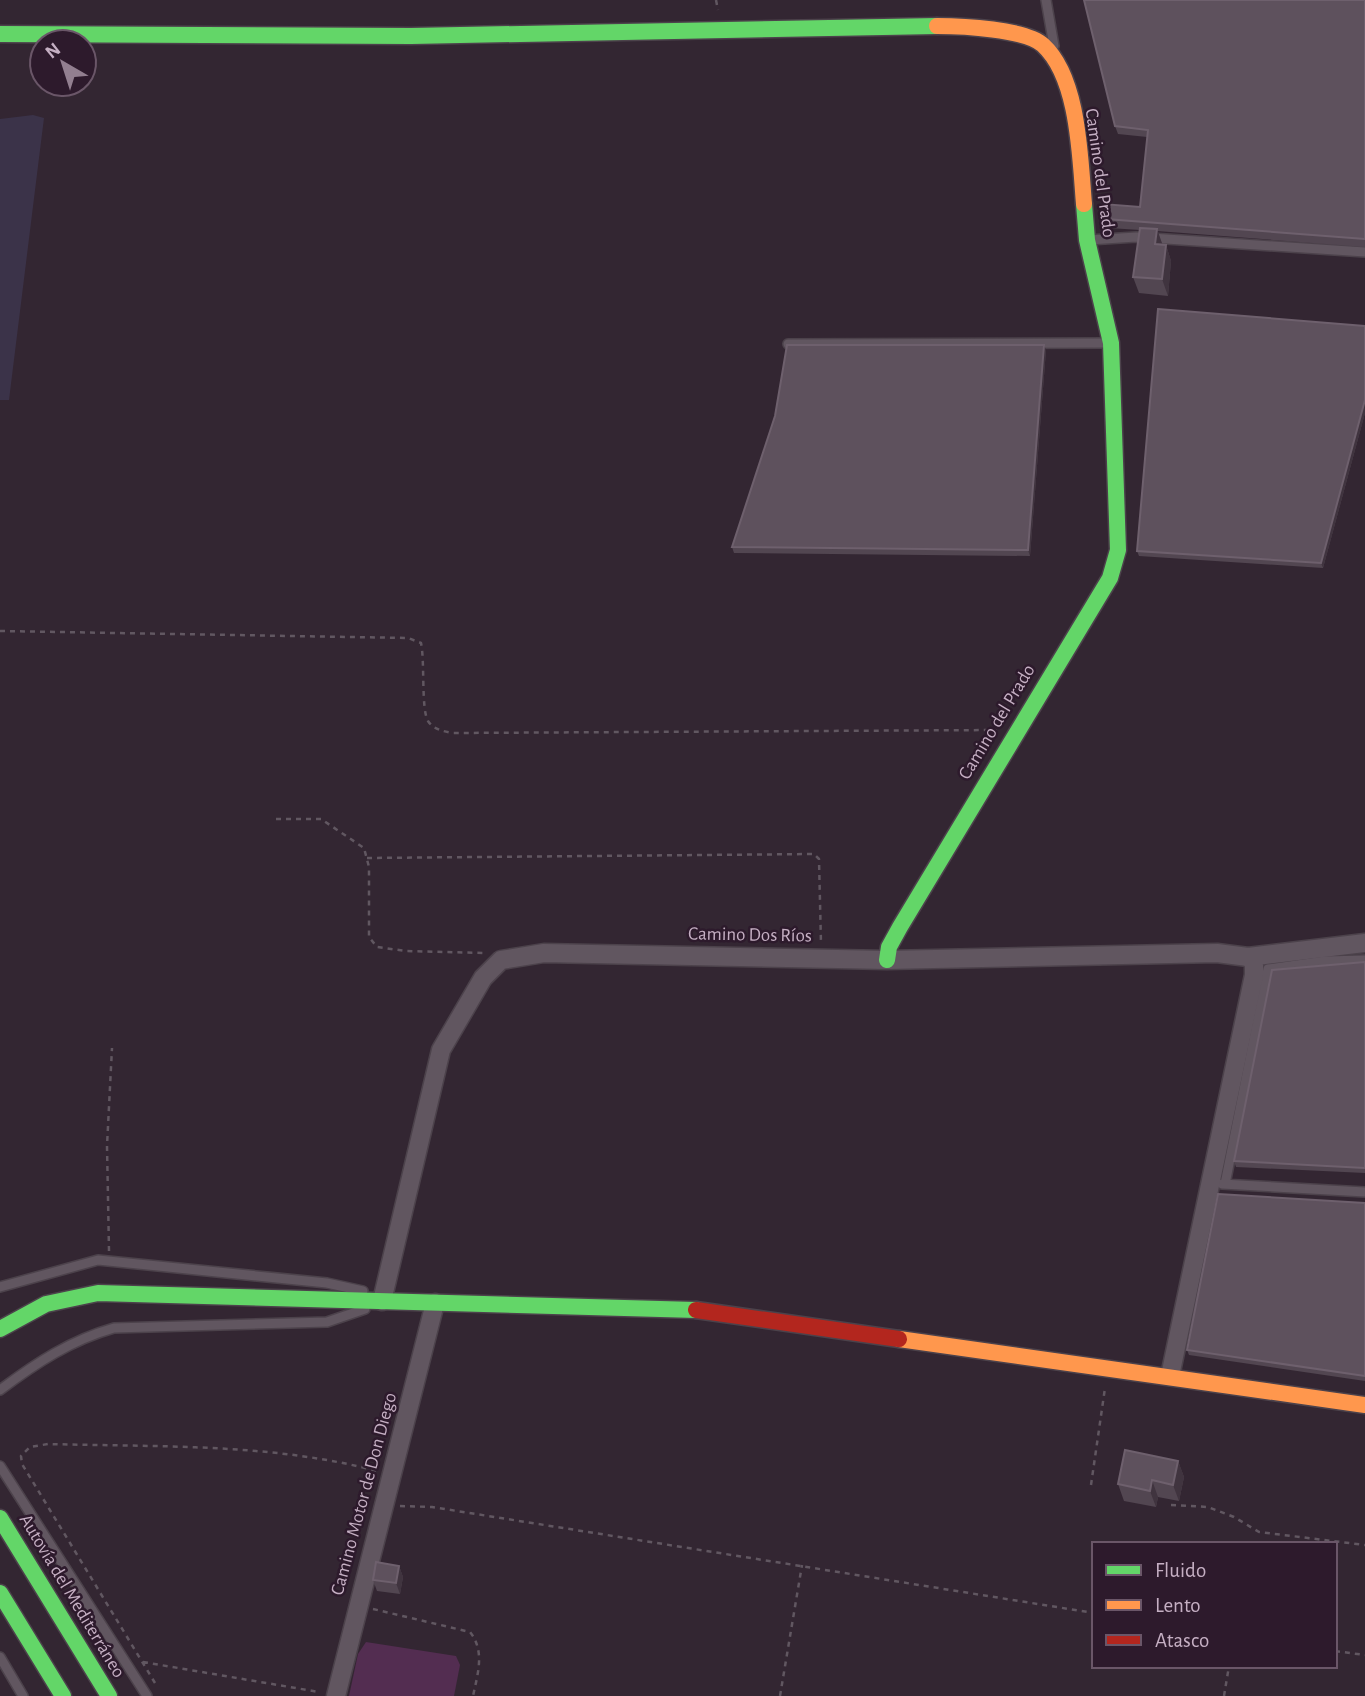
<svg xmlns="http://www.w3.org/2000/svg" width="1365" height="1696" font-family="'Alegreya Sans',sans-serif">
<rect width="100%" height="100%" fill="#332632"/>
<!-- green -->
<path fill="#3b3349" d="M33,115l11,3 -5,40 -30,242h-9v-281z"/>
<!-- water -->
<path fill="#532d51" d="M366,1642l90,14 4,9 -6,31h-105l9,-42z"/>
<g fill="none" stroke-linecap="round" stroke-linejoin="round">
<!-- lane casing -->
<g stroke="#4c424b" stroke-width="12">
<path id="lane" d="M1046,0l8,46
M1089,240l47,-3 229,15
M788,344l321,-1
M1222,1184l143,8
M1225,1184l43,-215 57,-8 40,-1
M0,1287l98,-27 229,23 36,8
M0,1390c36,-27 71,-50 114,-62l213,-6 38,-13
M0,1466l147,230
M0,1657l23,39"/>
</g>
<!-- street casing -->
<g stroke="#4c424b" stroke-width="21">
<path id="street" d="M382,1301l59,-251 42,-72 18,-18 43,-7 343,7 330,-7 31,4 117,-14
M1170,1376l84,-401v-12l-6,-6
M336,1696l99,-393"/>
</g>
<!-- fast casing -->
<g stroke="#4c424b" stroke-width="19">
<path id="fast" d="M0,34l411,2 526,-10
M887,960l2,-13 11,-20 210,-349 8,-28 -7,-207 -24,-103 -3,-36
M0,1329l46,-25 52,-11 598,17
M0,1518l109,178
M0,1593l63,103"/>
</g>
<!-- slow casing -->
<g stroke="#4c424b" stroke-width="19">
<path id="slow" d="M937,26c24,0 89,3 106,19 36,33 37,113 41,159
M899,1339l466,66"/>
</g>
<!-- jam casing -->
<g stroke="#4c424b" stroke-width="19">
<path id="jam" d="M696,1310l203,29"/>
</g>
<!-- path -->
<path stroke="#615761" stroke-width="2.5" stroke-dasharray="5 5" stroke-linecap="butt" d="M716,0l2,10
M0,631l408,7 13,5c4,19 0,66 7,78 5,8 14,10 24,12l545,-3
M276,819h45l43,29 5,19v70l8,10 29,4 79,2
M367,858l447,-4 5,5 2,85
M109,1251l-2,-105 5,-98
M1091,1485l14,-97
M1171,1505l37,2 26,10 25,15 106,13
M400,1506l32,1 662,106
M373,1609l97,23c15,19 8,41 3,64
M1335,1651l30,4
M143,1662l176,30
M155,1683l-133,-219 -1,-8 9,-9 18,-3c108,3 224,-1 329,27
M780,1696l22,-131
M1224,1696l5,-30"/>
<!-- lane -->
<use href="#lane" stroke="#615660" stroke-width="9"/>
<!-- street -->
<use href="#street" stroke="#615660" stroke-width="18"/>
<!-- fast -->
<use href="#fast" stroke="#63d668" stroke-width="16"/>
<!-- slow -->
<use href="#slow" stroke="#ff974d" stroke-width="16"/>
<!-- jam -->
<use href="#jam" stroke="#b3261e" stroke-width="16"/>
</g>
<!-- wall -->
<path fill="#524651" d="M1365,0v247l-208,-16 5,13 4,1 5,16 -3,35 -29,-3 -6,-16 7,-47 -31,-2 -3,-9 34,-12 7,-70 -29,-3 -3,-8z
M1365,326v87l-42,155 -184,-12 -2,-5z
M1046,350l-16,206 -296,-3 -2,-6z
M1365,962v211l-129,-6 -2,-6z
M1365,1203v178l-176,-26 -2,-5z
M1178,1461l6,16 -5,24 -21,-4 -2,10 -32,-6 -6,-17z
M399,1566l4,11 -3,17 -23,-3 -4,-11z"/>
<!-- shaded-wall -->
<path fill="#40343f" d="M1157,229l6,17 -8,-2z
M1166,245l5,16 -3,35 -6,-17z
M1044,345l2,5 -16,206 -2,-6z
M1365,400v13l-42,155 -2,-5z
M1178,1461l6,16 -5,24 -6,-16z
M1152,1480l6,17 -2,10 -6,-16z
M399,1566l4,11 -3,17 -4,-11z"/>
<!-- building -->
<path fill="#5e515d" stroke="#6e606d" stroke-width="2" d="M1084,0h281v239l-259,-20 -3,-15 37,3 8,-77 -33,-4z
M1140,228l17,1 -2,15 11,1 -4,34 -29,-2z
M1158,309l207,17v74l-44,163 -184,-12z
M787,345h257l-16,205 -296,-3 43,-131z
M1365,962v206l-131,-7 38,-191z
M1218,1194l147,9v173l-178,-26z
M1125,1450l53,11 -5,24 -21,-5 -2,11 -32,-7z
M376,1562l23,4 -3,17 -23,-3z"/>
<g text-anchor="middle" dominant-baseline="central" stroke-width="5" stroke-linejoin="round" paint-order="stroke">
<!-- street labels -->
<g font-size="19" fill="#c5afc3" stroke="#2d1a2c">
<text transform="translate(1100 173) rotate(82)">Camino del Prado</text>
<text transform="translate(997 722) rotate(-59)">Camino del Prado</text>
<text transform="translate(750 935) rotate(1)">Camino Dos Ríos</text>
<text transform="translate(364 1494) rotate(-75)">Camino Motor de Don Diego</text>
<text transform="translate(72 1596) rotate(59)">Autovía del Mediterráneo</text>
</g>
</g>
<!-- legend -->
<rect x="1092" y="1542" width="245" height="126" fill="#2d1a2c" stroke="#6a5668" stroke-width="2"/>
<rect x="1106" y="1565" width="35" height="10" fill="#63d668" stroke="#6a5668" stroke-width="2"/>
<text x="1155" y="1577" font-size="21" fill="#c5afc3">Fluido</text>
<rect x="1106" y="1600" width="35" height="10" fill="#ff974d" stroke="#6a5668" stroke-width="2"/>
<text x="1155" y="1612" font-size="21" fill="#c5afc3">Lento</text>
<rect x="1106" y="1635" width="35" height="10" fill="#b3261e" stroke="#6a5668" stroke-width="2"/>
<text x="1155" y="1647" font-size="21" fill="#c5afc3">Atasco</text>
<!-- north arrow -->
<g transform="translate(63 63) rotate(321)"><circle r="33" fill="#2d1a2c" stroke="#6a5668" stroke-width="2"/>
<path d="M0-5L12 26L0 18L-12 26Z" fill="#927f90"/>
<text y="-10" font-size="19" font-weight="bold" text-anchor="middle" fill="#c5afc3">N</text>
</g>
</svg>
